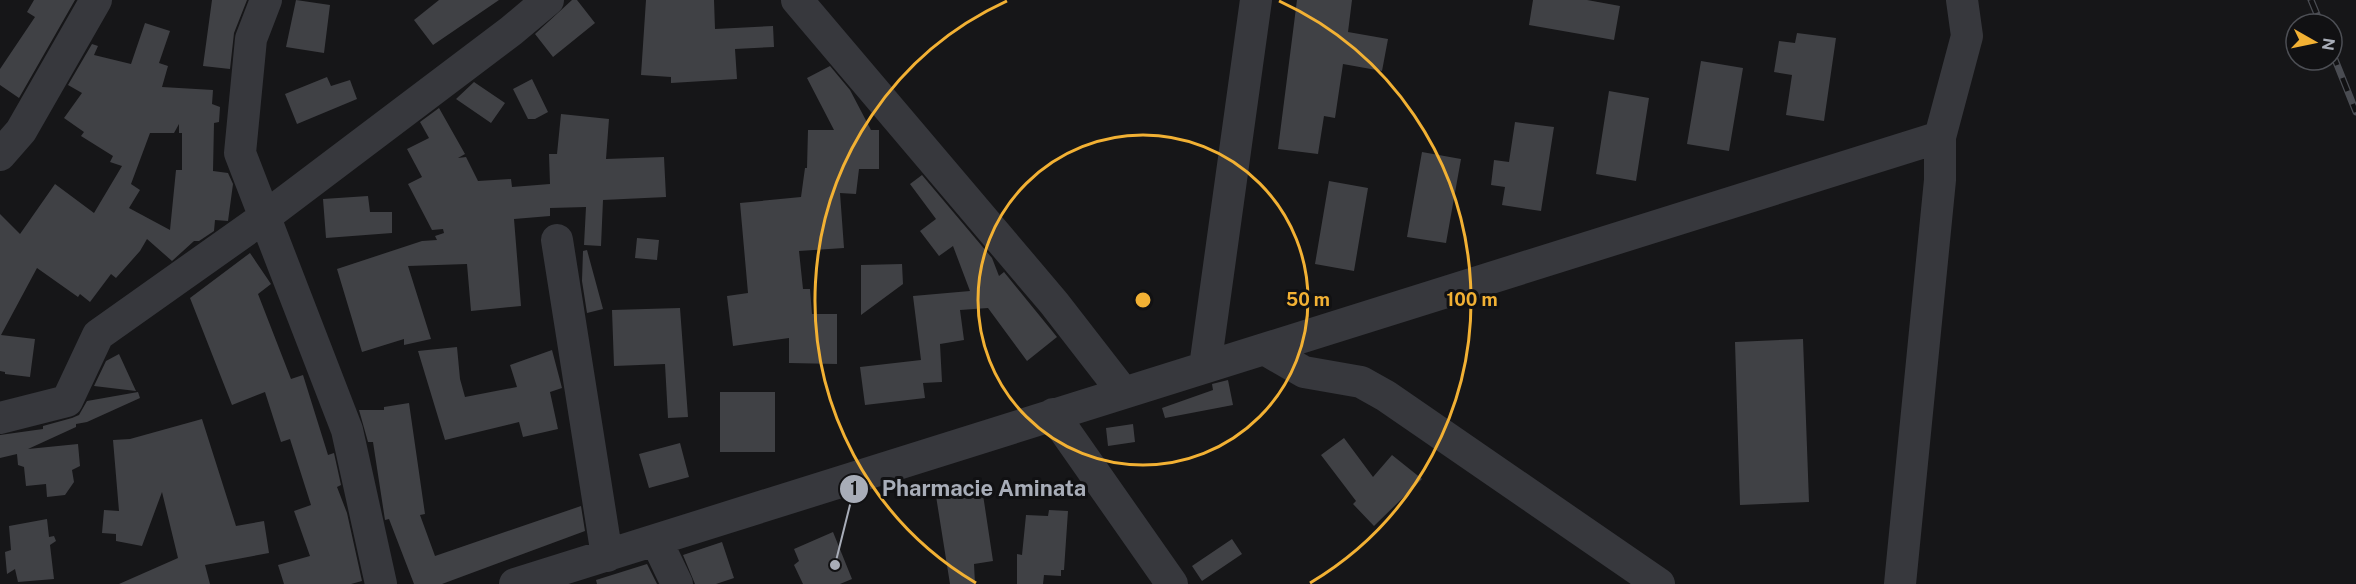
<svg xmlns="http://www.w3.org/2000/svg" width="2356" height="584" font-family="'Public Sans',sans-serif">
<rect width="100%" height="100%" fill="#161618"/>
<!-- building -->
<path fill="#404145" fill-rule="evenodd" d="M34,0h41l-56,98 -19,-13v-16l35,-52 -8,-5z
M212,0h35l-13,33 -4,36 -27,-3z
M296,0l34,5 -6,48 -38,-6z
M439,0h60l-66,45 -19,-25z
M572,0h5l18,23 -42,34 -18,-23z
M646,0h68l1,29 58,-3 1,21 -39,2 2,30 -66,4v-6l-30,-2z
M1297,0h55l-4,32 40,7 -6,32 -39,-7 -8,54 -11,-2 -6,38 -40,-5z
M1533,0h54l33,6 -6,34 -85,-15z
M145,23l25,8 -11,32 9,3 -6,21 51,3 -1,14 8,3 -1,15 -5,1 -1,48 15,2 5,11 -5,37 -13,-1 -1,11 -15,10h-5l-22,20 -25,-22 -7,12 -24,27 -5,-4 -21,28 -10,-8 -2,3 -41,-29 -36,67 34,4 -5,38 -25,-3v-2l-5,-1v-157l20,20 35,-50 39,29 28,-47 -12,-4 3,-6 -32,-20 3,-4 -20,-14 18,-25 -14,-8 24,-41 6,2 -4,9 37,9zM179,124v9h3v37h-6l-6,60 -41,-22 11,-18 -9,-6 19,-51h24z
M1797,33l39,5 -12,83 -38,-6 6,-40 -18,-3 5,-31 16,2z
M1701,61l42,7 -14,83 -42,-7z
M830,66l20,24 21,40h8v39h-20l-3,25 -16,-1 4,55 -45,3 4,38h7l2,25h25v50l-48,-1v-25l-56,8 -6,-50 21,-3 -8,-90 61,-6 4,-29h2l1,-38h26l-27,-52z
M327,77l4,9 19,-6 7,19 -60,25 -12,-30z
M532,79l16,33 -13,7h-7l-15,-30z
M474,82l31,21 -14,20 -35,-24z
M1609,91l40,7 -13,83 -40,-7z
M439,108l26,46 -7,4 8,-1 12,24 33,-2 1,8 38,-3 -1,-30h8l4,-40 48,5 -3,40 58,-2 2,40 -63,3 -2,46 -17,-1 2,-38 -36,1v8l-36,3 7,87 -50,5 -4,-47 -59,2 23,73 -27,6v-6l-42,13 -25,-83 85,-28 15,-1 -2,-4 9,-3 -1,-4 -11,1 -24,-46 14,-7 -15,-28 22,-11 -9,-16z
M1515,122l39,5 -13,84 -39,-6 3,-18 -14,-2 3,-25 15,2z
M1422,152l39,7 -15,84 -39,-6z
M922,175l70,83 7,18 5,-4 53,65 -30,24 -39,-53 -28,2 4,30 -24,4 2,38 -19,1 2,15 -60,7 -5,-38 61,-7 -8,-64 57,-5 -17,-45 -14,10 -19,-25 16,-12 -26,-35z
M1329,181l39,7 -14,83 -39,-7z
M368,196l2,16h22v21l-66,5 -3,-39z
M637,238l22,2 -2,20 -22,-2z
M587,250l16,59 -16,4 -5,-32 1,-30z
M250,253l21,31 -13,10 33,85 12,-4 25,80 6,-2 7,32 -4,2 10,26 15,68 -11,3h-67l-6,-19 32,-9 -16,-45 17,-6 -21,-66 -9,3 -16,-50 -33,13 -42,-107z
M902,264l1,20 -42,31v-50z
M680,308l8,109 -20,1 -3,-54 -51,2 -2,-56z
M1803,339l6,163 -69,3 -5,-163z
M457,347l3,32 5,18 52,-10 -7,-22 42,-15 10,38 -12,4 8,37 -35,8 -4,-15 -74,18 -27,-89z
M119,354l17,37 -42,-5 12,-25z
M1228,380l5,25 -68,13 -3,-10 51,-18 -1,-6z
M138,392l2,6 -53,24 -11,2v3l-48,22 50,-5 2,22 -8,4 2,12 -9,13 -18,2 -1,-13 -20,2 -2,-19 -6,-2 -1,-11 -17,4v-23l43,-6v-3l29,-8 7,-3 8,-14z
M720,392h55v60h-55z
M409,403l16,111 -5,1 15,41 146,-50 4,25 -143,53h-28l-25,-65 -4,1 -12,-78h-5l-9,-32h25v-3z
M202,419l34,107 28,-5 5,32 -64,12 5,19h-91l59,-26 -16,-66 -20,54 -26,-5v-7l-14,-1 2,-23 15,1 -6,-71 17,-1z
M1133,424l2,18 -27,4 -2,-18z
M1344,438l29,39 19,-22 30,24 -48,47 -21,-22 3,-3 -35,-46z
M680,443l9,34 -40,11 -10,-34z
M982,488l11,73 -19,3 1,20h-25l-14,-88z
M1049,510l19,1 -4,59h-3v6l-17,-1 -1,9h-26v-30l5,1 4,-40 22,1z
M47,519l2,18 5,-1 2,5 -6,4 4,34 -36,3 -3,-13 -8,5 -2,-22 6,-2 -2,-24z
M833,532l19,47 -12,5h-37l-9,-19 5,-4 -5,-12z
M1232,539l10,15 -40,27 -10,-15z
M722,542l12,36 -18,6h-21l-12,-29z
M647,564l10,20h-60l-1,-4z"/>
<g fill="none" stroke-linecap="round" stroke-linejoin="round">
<!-- minor -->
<path stroke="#37383d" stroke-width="32" d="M266,0l-15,39 -11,114 107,277 34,154
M797,0l257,303 69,89
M0,155l21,-24 75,-131
M557,240l50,316
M1266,350l38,22 57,10 25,14 273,188
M1205,367l51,-367
M1053,414l119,170
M0,418l67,-17 31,-66 168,-119 245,-185 37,-31
M656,540l21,44
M515,584l1425,-447 27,-101 -5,-36
M1900,584l40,-404v-43"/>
<!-- rail casing -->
<g stroke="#4a4c52" stroke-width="7">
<path id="rail" d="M2311,0l10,24
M2332,52l24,60"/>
</g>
<!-- rail -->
<use href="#rail" stroke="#111113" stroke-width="4.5" stroke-dasharray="14" stroke-linecap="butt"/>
</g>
<!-- distance rings -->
<g fill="none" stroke="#f2b134" stroke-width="3">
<circle cx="1143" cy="300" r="165"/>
<path d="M976 583A329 329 0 0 1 1007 1M1279 1A329 329 0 0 1 1310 583"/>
</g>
<circle cx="1143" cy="300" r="9" fill="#f2b134" stroke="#111113" stroke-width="3"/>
<g font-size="18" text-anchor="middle" font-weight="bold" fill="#f2b134" stroke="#111113" stroke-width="6" stroke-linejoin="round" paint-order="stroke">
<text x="1308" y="306">50 m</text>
<text x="1472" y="306">100 m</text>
</g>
<!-- callouts -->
<path fill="none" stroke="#a8adb8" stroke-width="2" d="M835 565L854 489"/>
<g fill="#a8adb8" stroke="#111113" stroke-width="2">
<circle cx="835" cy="565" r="6"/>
<circle cx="854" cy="489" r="15"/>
</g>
<g font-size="18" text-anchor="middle" font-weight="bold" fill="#111">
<text x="854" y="495">1</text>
</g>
<g font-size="22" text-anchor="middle" font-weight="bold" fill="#a8adb8" stroke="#111113" stroke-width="6" stroke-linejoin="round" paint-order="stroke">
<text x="984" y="496">Pharmacie Aminata</text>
</g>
<!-- north arrow -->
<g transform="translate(2314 42) rotate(99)"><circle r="28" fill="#111113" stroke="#4d4f55" stroke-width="1.5"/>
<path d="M0-4.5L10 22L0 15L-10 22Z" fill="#f2b134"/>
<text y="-9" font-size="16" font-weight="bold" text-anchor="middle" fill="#a8adb8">N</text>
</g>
</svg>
